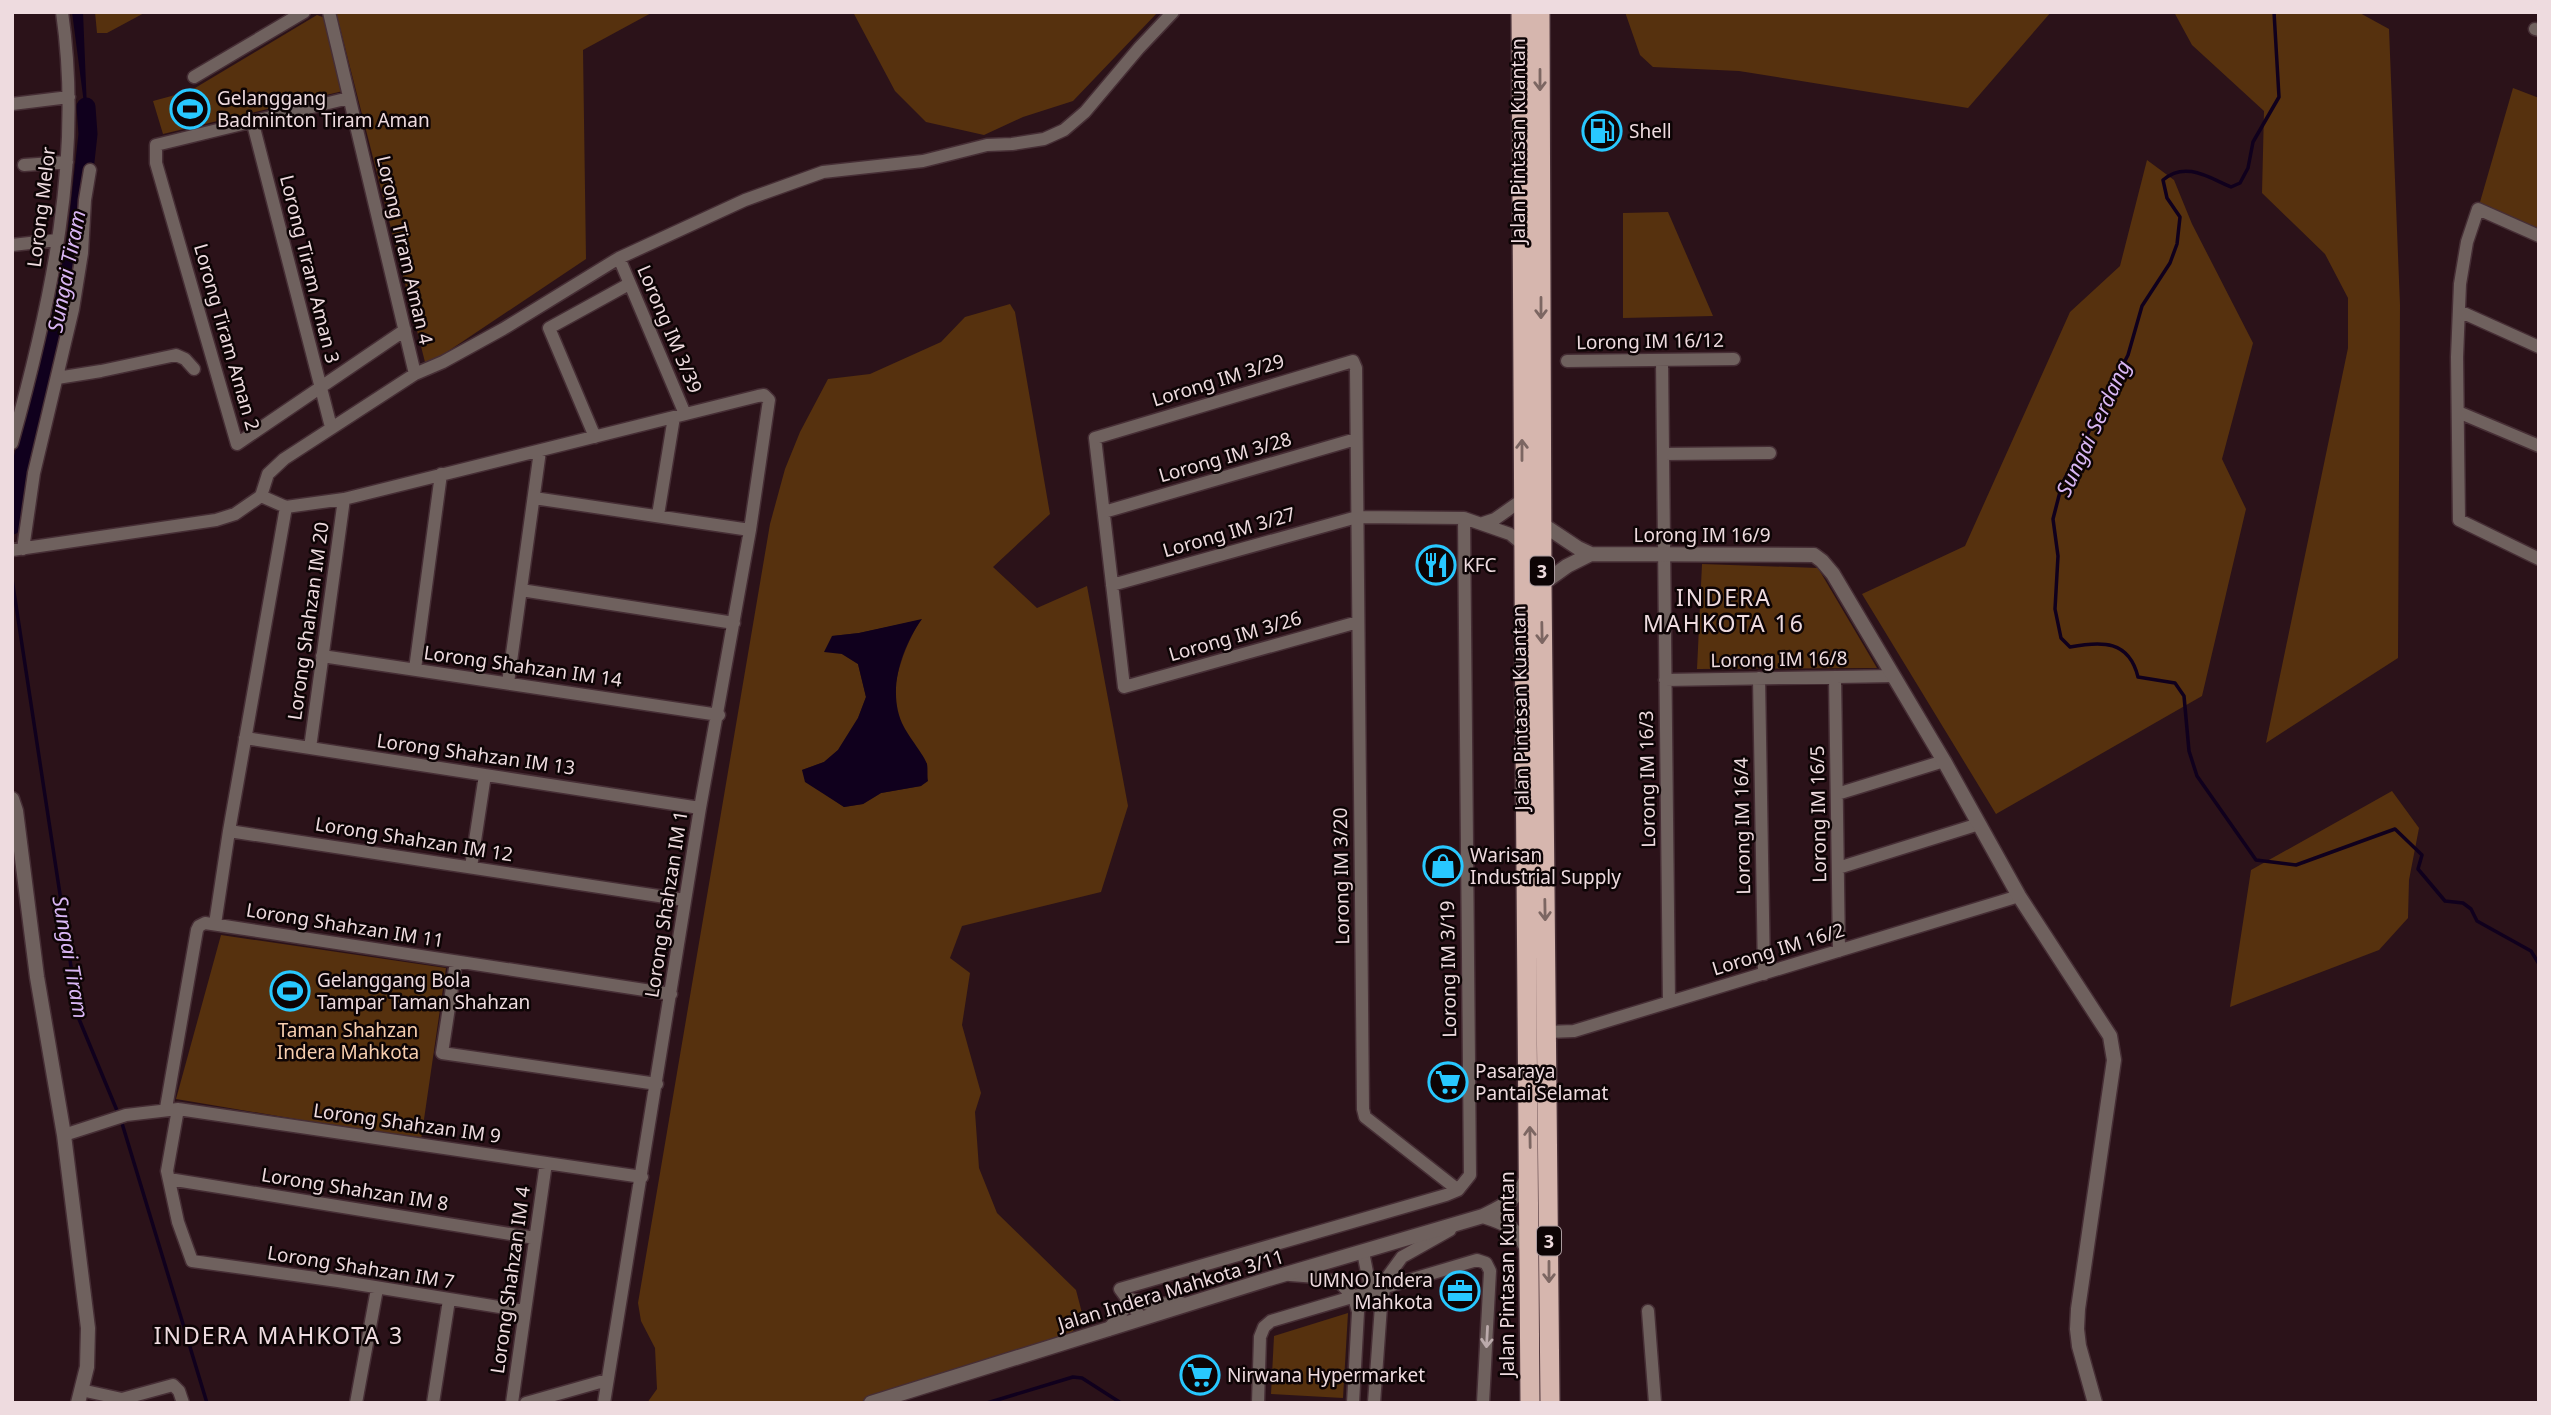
<svg xmlns="http://www.w3.org/2000/svg" width="2551" height="1415" font-family="'Noto Sans',sans-serif">
<rect width="100%" height="100%" fill="#2b1219"/>
<!-- green -->
<path fill="#56310e" fill-rule="evenodd" d="M95,12h51l-39,21h-10z
M336,12h317l-70,38 3,209 -160,107z
M853,12h305l-85,89 -50,16 -39,18 -58,-13 -31,-31z
M1625,12h426l-83,96 -229,-37 -86,-4 -13,-12z
M2174,12h184l31,17 11,276 -2,353 -132,85 82,-395v-50l-23,-44 -63,-61 2,-82 -72,-66z
M317,15l11,4 15,72 -180,43 -10,-33 37,-10z
M2513,88l26,10v138l-61,-27z
M2147,160l27,20 18,44 61,119 -31,116 24,50 -44,187 -206,118 -134,-220 103,-48 105,-234 50,-46z
M1668,212l45,104 -90,2v-105z
M1010,304l5,8 35,202 -57,53 44,41 50,-22 41,220 -27,86 -139,34 -12,32 20,15 -8,52 19,68 -6,19 4,56 18,45 79,77 6,23 -6,14 -14,18 -193,58h-222l10,-14 -2,-41 -14,-27 -3,-18 132,-779 15,-55 15,-37 28,-53 42,-5 71,-32 24,-25zM921,620c-14,20 -29,60 -26,85 2,20 21,43 32,59l-6,22 -40,7 -18,11 -19,3 -16,-11 -26,-26 22,-8 14,-12 20,-32 8,-21 -8,-33 -16,-10 -10,-18 27,-3z
M1702,564l116,4 59,100 -180,1z
M2392,791l27,37 -10,52 -1,38 -29,32 -149,57 21,-137z
M221,935l225,33 -25,172 -245,-41z
M1348,1313l-5,85 -72,-4 3,-58z"/>
<!-- water -->
<path fill="#10001d" d="M72,12h11l5,122z
M922,619c-21,29 -36,74 -18,108 5,10 20,28 23,37 1,5 0,12 1,17l-7,5 -40,7 -18,11 -19,3 -39,-25 -3,-12 22,-8 14,-12 20,-32 8,-21 -8,-33 -16,-10 -18,-2 8,-16 27,-3z"/>
<g fill="none" stroke-linecap="round" stroke-linejoin="round">
<!-- stream -->
<path stroke="#10001d" stroke-width="3.5" d="M2274,12l5,85 -26,45 -5,26 -8,15 -9,4c-23,-10 -46,-26 -68,-7l4,18 13,19 -3,27 -7,19 -28,43 -14,49 -66,129 -9,35 5,37 -3,53 6,29 9,9c32,-6 59,-7 68,30l37,6 9,13 5,55 8,25 59,84 40,5 99,-36 27,26 -4,14 27,32 18,2 8,6 6,12 54,30 8,13
M12,579l67,440 39,94
M121,1120l86,283
M987,1403l86,-26 9,1 39,25"/>
<!-- river -->
<path stroke="#10001d" stroke-width="19" d="M12,525l2,-30 61,-243 13,-118 -2,-27"/>
<!-- minor casing -->
<g stroke="#462e35" stroke-width="15">
<path id="minor" d="M329,12l86,362
M2535,29l4,1
M194,77l110,-65
M349,98l-193,47v18l81,281 168,-114
M12,104l57,-7
M252,120l79,307
M24,165l43,-3
M2539,236l-61,-27 -11,33 -7,42 -3,73 2,163 80,39
M12,245l45,-5
M619,258l66,156
M2459,311l80,36
M1662,360l7,642
M1567,361l167,-2
M57,378l44,-7 75,-16 9,4 9,10
M2458,412l81,34
M595,437l-46,-109 80,-44
M12,443c39,-140 71,-286 50,-431
M1663,454l107,-1
M261,496l25,11 58,-8 414,-103 6,-1 5,5 -19,130 -50,278 -96,595
M261,496l7,-22 16,-15 131,-85 28,-12 60,-33 116,-71 126,-58 78,-28 100,-11 64,-16 25,-1 32,-5 20,-9 21,-18 54,-64 34,-36
M534,498l216,32
M1104,512l252,-73
M658,515l16,-98
M1483,523l12,-4 27,-19
M23,549l11,-76 39,-164 9,-56 3,-53 5,-30
M12,550l204,-30 19,-6 26,-18
M1112,585l245,-68 107,1 46,16 12,10
M521,590l213,33
M1358,622l-234,65 -29,-249 258,-77 3,7 7,741 2,8 93,73
M322,656l397,59
M415,669l26,-195
M1835,677l4,274
M1759,678l5,296
M1665,680l229,-4
M508,683l32,-232
M245,738l455,70
M310,748l34,-249
M1837,794l107,-33
M229,831l57,-324
M471,867l14,-92
M1838,868l141,-44
M215,924l14,-93 456,69
M456,962l-14,91 215,31
M1547,1032l27,-1 445,-135
M166,1108l31,-178 2,-4 6,-3 466,71
M178,1109l-11,62 11,51 14,39 146,20 186,30
M64,1135l62,-20 52,-6 464,68
M169,1179l366,59
M1363,1252l8,40
M1290,1275l27,2 23,6 14,14 4,15 -5,91
M1127,1298l21,6 34,-1
M1648,1311l7,92
M1142,1319l-22,-30 326,-94 12,-5 12,-15 -6,-657
M1108,1330l17,-22 2,-10
M81,1390l41,9
M122,1399l51,-14 6,6 4,12
M356,1403l21,-114
M433,1403l16,-103
M512,1403l34,-240
M526,1403l81,-23
M1258,1403l2,-66 4,-10 7,-6 206,-61 9,3 4,8 -7,132
M1374,1403l7,-97 5,-27 16,-22 48,-27"/>
</g>
<!-- tertiary casing -->
<g stroke="#462e35" stroke-width="17">
<path id="tertiary" d="M1542,524l36,24 13,6
M1542,584l25,-18 24,-12 223,1 8,6 11,13 111,187 75,135 91,140 4,24 -36,249 -1,20 2,17 16,57
M12,799l4,12 21,166 27,158 24,193 -1,39 -9,36
M1483,1216c25,8 32,11 45,34
M871,1403l401,-125 211,-62c20,-10 36,-17 44,-39"/>
</g>
<!-- trunk casing -->
<g stroke="#462e35" stroke-width="22">
<path id="trunk" d="M1521,12c1,464 6,927 9,1391
M1540,12l2,572 8,819"/>
</g>
<!-- minor -->
<use href="#minor" stroke="#6f615e" stroke-width="12"/>
<!-- tertiary -->
<use href="#tertiary" stroke="#6f615e" stroke-width="14"/>
<!-- trunk -->
<use href="#trunk" stroke="#d6b6ae" stroke-width="19"/>
</g>
<!-- one-way arrows -->
<defs><path id="oneway-shaft" d="M-6 0H5M1.5-3L5.5 0L1.5 3" fill="none" stroke-width="1.6" stroke-linecap="round" stroke-linejoin="round" transform="scale(1.75)"/></defs>
<g stroke="#7c6662">
<use href="#oneway-shaft" transform="translate(1540 80) rotate(90)"/>
<use href="#oneway-shaft" transform="translate(1541 308) rotate(90)"/>
<use href="#oneway-shaft" transform="translate(1522 450) rotate(-90)"/>
<use href="#oneway-shaft" transform="translate(1542 633) rotate(89)"/>
<use href="#oneway-shaft" transform="translate(1545 910) rotate(89)"/>
<use href="#oneway-shaft" transform="translate(1530 1137) rotate(-91)"/>
<use href="#oneway-shaft" transform="translate(1549 1272) rotate(90)"/>
</g>
<use stroke="#bbaaab" href="#oneway-shaft" transform="translate(1487 1337) rotate(93)"/>
<!-- icons -->
<defs>
<g id="stadium-ring" transform="scale(2.0125)"><circle r="9.5" fill="#0d0405" stroke="#28c8ff" stroke-width="1.5"/><path d="M0-5a6.5 5 0 1 0 0 10a6.5 5 0 1 0 0-10ZM-3.5-1.8h7v3.6h-7Z" fill="#28c8ff"/></g>
<g id="fuel-ring" transform="scale(2.0125)"><circle r="9.5" fill="#0d0405" stroke="#28c8ff" stroke-width="1.5"/><path d="M-5.5-6h7V0h2V4h1.3V-2.5L3-4.5l.8-.8L6-3V5H2.5V1h-1V6h-7ZM-4.2-4.7v3.2H.2V-4.7Z" fill="#28c8ff"/></g>
<g id="restaurant-ring" transform="scale(2.0125)"><circle r="9.5" fill="#0d0405" stroke="#28c8ff" stroke-width="1.5"/><path d="M-5-6h1v4h1v-4h1v4h1v-4h1v5L-1.5 .5V6h-2V.5L-5-1ZM5-6V6H3V1.5H1.5Q1.5-4 5-6Z" fill="#28c8ff"/></g>
<g id="shop-ring" transform="scale(2.0125)"><circle r="9.5" fill="#0d0405" stroke="#28c8ff" stroke-width="1.5"/><path d="M-5-2.5h2.3a2.7 3.5 0 0 1 5.4 0H5L5.5 6h-11ZM-1.5-2.5h3a1.5 2.3 0 0 0-3 0Z" fill="#28c8ff"/></g>
<g id="supermarket-ring" transform="scale(2.0125)"><circle r="9.5" fill="#0d0405" stroke="#28c8ff" stroke-width="1.5"/><path d="M-6-5.5h2.5l.6 2H6L4.5 2H-2.5L-4.4-4H-6ZM-1.5 3.2a1.3 1.3 0 1 0 .1 0ZM3 3.2a1.3 1.3 0 1 0 .1 0Z" fill="#28c8ff"/></g>
<g id="office-ring" transform="scale(2.0125)"><circle r="9.5" fill="#0d0405" stroke="#28c8ff" stroke-width="1.5"/><path d="M-6-3h4V-5.5h4V-3h4V5H-6ZM-1-4.5V-3h2v-1.5ZM-6 0V1H6V0Z" fill="#28c8ff"/></g>
</defs>
<g fill-rule="evenodd">
<use href="#stadium-ring" x="190" y="109"/>
<use href="#fuel-ring" x="1602" y="131"/>
<use href="#restaurant-ring" x="1436" y="565"/>
<use href="#shop-ring" x="1443" y="866"/>
<use href="#stadium-ring" x="290" y="991"/>
<use href="#supermarket-ring" x="1448" y="1082"/>
<use href="#office-ring" x="1460" y="1291"/>
<use href="#supermarket-ring" x="1200" y="1375"/>
</g>
<g text-anchor="middle" dominant-baseline="central" stroke-width="5" stroke-linejoin="round" paint-order="stroke">
<!-- shield labels -->
<g fill="#0d0405" stroke="#aa9a9e" stroke-width="2">
<rect x="1530" y="556.5" width="24" height="29" rx="5"/>
<rect x="1537" y="1226.5" width="24" height="29" rx="5"/>
</g>
<g font-size="18" font-weight="bold" fill="#eedbdf">
<text x="1542" y="571">3</text>
<text x="1549" y="1241">3</text>
</g>
<!-- poi labels -->
<g font-size="19" fill="#eedbdf" stroke="#0d0405" text-anchor="start">
<text x="217" y="98">Gelanggang<tspan x="217" dy="22">Badminton Tiram Aman</tspan></text>
<text x="1629" y="131">Shell</text>
<text x="1463" y="565">KFC</text>
<text x="1470" y="855">Warisan<tspan x="1470" dy="22">Industrial Supply</tspan></text>
<text x="317" y="980">Gelanggang Bola<tspan x="317" dy="22">Tampar Taman Shahzan</tspan></text>
<text x="1475" y="1071">Pasaraya<tspan x="1475" dy="22">Pantai Selamat</tspan></text>
<text x="1433" y="1280" text-anchor="end">UMNO Indera<tspan x="1433" dy="22">Mahkota</tspan></text>
<text x="1227" y="1375">Nirwana Hypermarket</text>
</g>
<!-- street labels -->
<g font-size="19" fill="#eedbdf" stroke="#0d0405">
<text transform="translate(1518 141) rotate(-90)">Jalan Pintasan Kuantan</text>
<text transform="translate(41 207) rotate(-83)">Lorong Melor</text>
<text transform="translate(405 250) rotate(77)">Lorong Tiram Aman 4</text>
<text transform="translate(310 269) rotate(76)">Lorong Tiram Aman 3</text>
<text transform="translate(670 329) rotate(67)">Lorong IM 3/39</text>
<text transform="translate(227 337) rotate(74)">Lorong Tiram Aman 2</text>
<text transform="translate(1650 341) rotate(-1)">Lorong IM 16/12</text>
<text transform="translate(1218 380) rotate(-17)">Lorong IM 3/29</text>
<text transform="translate(1225 457) rotate(-16)">Lorong IM 3/28</text>
<text transform="translate(1229 532) rotate(-16)">Lorong IM 3/27</text>
<text x="1702" y="535">Lorong IM 16/9</text>
<text transform="translate(308 621) rotate(-82)">Lorong Shahzan IM 20</text>
<text transform="translate(1235 636) rotate(-16)">Lorong IM 3/26</text>
<text transform="translate(1779 659) rotate(-1)">Lorong IM 16/8</text>
<text transform="translate(523 666) rotate(8)">Lorong Shahzan IM 14</text>
<text transform="translate(1520 708) rotate(-91)">Jalan Pintasan Kuantan</text>
<text transform="translate(476 754) rotate(8)">Lorong Shahzan IM 13</text>
<text transform="translate(1647 779) rotate(-91)">Lorong IM 16/3</text>
<text transform="translate(1818 814) rotate(-91)">Lorong IM 16/5</text>
<text transform="translate(1742 826) rotate(-91)">Lorong IM 16/4</text>
<text transform="translate(414 839) rotate(9)">Lorong Shahzan IM 12</text>
<text transform="translate(1341 876) rotate(-91)">Lorong IM 3/20</text>
<text transform="translate(666 904) rotate(-81)">Lorong Shahzan IM 1</text>
<text transform="translate(345 925) rotate(9)">Lorong Shahzan IM 11</text>
<text transform="translate(1778 949) rotate(-17)">Lorong IM 16/2</text>
<text transform="translate(1448 969) rotate(-91)">Lorong IM 3/19</text>
<text transform="translate(407 1123) rotate(8)">Lorong Shahzan IM 9</text>
<text transform="translate(355 1189) rotate(9)">Lorong Shahzan IM 8</text>
<text transform="translate(361 1267) rotate(9)">Lorong Shahzan IM 7</text>
<text transform="translate(1507 1274) rotate(-90)">Jalan Pintasan Kuantan</text>
<text transform="translate(510 1280) rotate(-82)">Lorong Shahzan IM 4</text>
<text transform="translate(1171 1290) rotate(-17)">Jalan Indera Mahkota 3/11</text>
</g>
<!-- park labels -->
<g font-size="19" fill="#f7ceaf" stroke="#0d0405">
<text x="348" y="1030">Taman Shahzan<tspan x="348" dy="22">Indera Mahkota</tspan></text>
</g>
<!-- water labels -->
<g font-size="21" font-style="italic" fill="#d9b6f4" stroke="#0d0405">
<text transform="translate(66 271) rotate(-79)">Sungai Tiram</text>
<text transform="translate(2093 428) rotate(-65)">Sungai Serdang</text>
<text transform="translate(71 957) rotate(80)">Sungai Tiram</text>
</g>
<!-- quarter labels -->
<g font-size="23" letter-spacing="2" fill="#eedbdf" stroke="#0d0405">
<text x="1724" y="597">INDERA<tspan x="1724" dy="26">MAHKOTA 16</tspan></text>
<text x="279" y="1335">INDERA MAHKOTA 3</text>
</g>
</g>
<!-- border -->
<rect width="2551" height="1415" fill="none" stroke="#eedbdf" stroke-width="28"/>
</svg>
